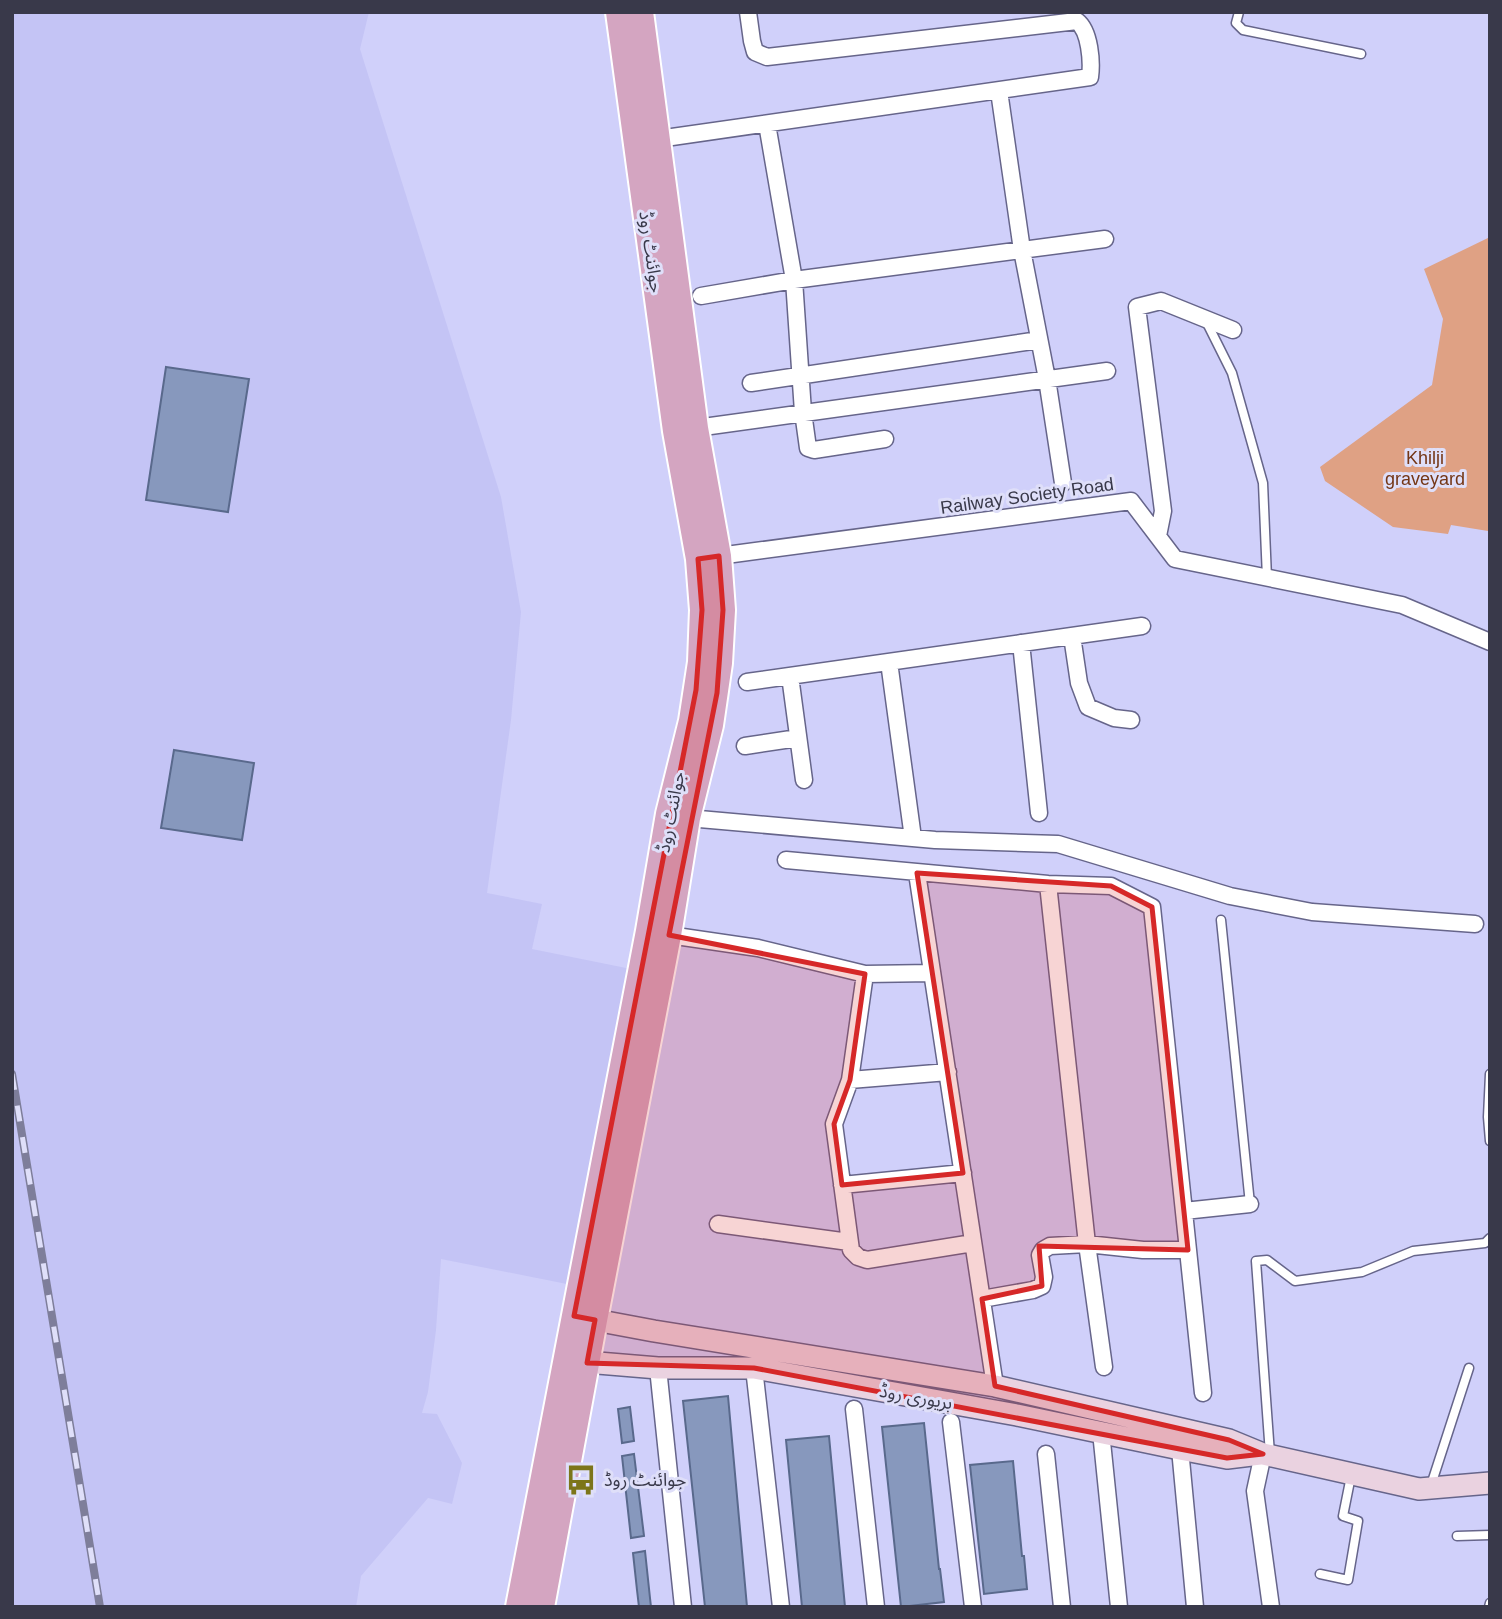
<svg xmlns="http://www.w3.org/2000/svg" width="1502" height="1619" font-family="Helvetica,'Noto Sans Arabic',sans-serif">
<rect width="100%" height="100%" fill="#d0d0fa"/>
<!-- built -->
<path fill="#c4c4f5" d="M12,12h357l-9,37 141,448 20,115 -10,108 -24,173 55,11 -10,45 119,24 -59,316 -151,-30 -5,71 -8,62 -6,21 15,1 25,49 -10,41 -24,-6 -67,78 -5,31h-344z"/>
<!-- green -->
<path fill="#dfa184" d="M1490,237v285h-2v9l-37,-6 -3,9 -55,-7 -68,-46 -5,-14 112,-82 11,-66 -19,-50z"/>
<!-- building -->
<path fill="#8798bd" stroke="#59698c" stroke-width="2" d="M166,367l83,12 -21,133 -82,-12z
M174,750l80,13 -12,77 -81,-12z
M728,1396l19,211h-42l-22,-206z
M630,1407l4,34 -12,2 -4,-34z
M924,1423l15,146h1l4,33 -43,5 -19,-180z
M829,1436l16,171h-43l-16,-167z
M634,1454l10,82 -13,2 -9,-82z
M1013,1461l9,95h2l3,33 -43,5 -14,-129z
M645,1551l5,47 1,9h-12l-2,-17 -4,-37z"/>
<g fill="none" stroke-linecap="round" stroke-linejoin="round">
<!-- service casing -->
<g stroke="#66658a" stroke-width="11">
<path id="service" d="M1239,12l-3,11 7,7 118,24
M1206,321l26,52 31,110 4,95
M1221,920l29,284
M1490,1074l-2,43 2,24
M1270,1454l-14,-193 11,-1 28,21 67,-9 51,-21 72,-8 5,-5
M1431,1485l38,-117
M1457,1536l33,-1
M1320,1574l28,6 10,-59 -15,-5 8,-40
M1489,1607l1,-4"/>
</g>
<!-- minor casing -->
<g stroke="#66658a" stroke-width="19">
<path id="minor" d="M999,91l23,159 25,129 16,104
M767,124l27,156 9,132 5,36 6,2 71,-11
M658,139l432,-62c2,-15 0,-46 -13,-56l-310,36 -12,-5 -3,-11 -4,-29
M701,296l93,-16 311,-41
M751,383l288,-43
M696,428l411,-57
M1158,536l5,-25 -26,-204 24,-6 72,29
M711,557l420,-56 44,58 227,46 88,37
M1072,636l7,47 9,24 26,11 17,2
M1021,643l18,170
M889,662l24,176
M790,676l14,104
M747,682l395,-56
M745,746l53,-8
M688,818l247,22 123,4 172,52 82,16 163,12
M786,860l262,24 63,2 41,21 51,486
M917,873l78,513
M1048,884l39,360 17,123
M669,935l89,13 107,26 67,-1
M865,974l-15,106 -16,44 17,126 7,7 9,3 106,-17
M850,1080l98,-8
M842,1185l121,-12
M1184,1211l66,-7
M718,1224l131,18
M982,1299l51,-9 9,-4 2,-9 -4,-22 3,-5 7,-4 37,-2 56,6h45
M658,1368l25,239
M754,1368l27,239
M854,1409l22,198
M951,1422l22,185
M1101,1432l18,175
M1180,1449l15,158
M1046,1454l16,153
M1263,1454l-8,37 16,116"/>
</g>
<!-- secondary casing -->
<g stroke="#66658a" stroke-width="24">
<path id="secondary" d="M579,1317l75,14 341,55 234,54 34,14 156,35 71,-6
M574,1361l84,7h96l263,47 163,34 47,9 33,-4"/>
</g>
<!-- primary casing -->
<g stroke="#fff" stroke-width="28">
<path id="primary" d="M518,1607l130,-676 20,-117 23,-93 9,-59 2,-52 -4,-51 -23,-128 -57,-419
M542,1607l53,-287 74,-385 19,-117 23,-93 9,-62 3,-53 -4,-54 -23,-128 -55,-416"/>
</g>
<!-- service -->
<use href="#service" stroke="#fff" stroke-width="8"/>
<!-- minor -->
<use href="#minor" stroke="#fff" stroke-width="16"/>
<!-- secondary -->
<use href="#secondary" stroke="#ead2e0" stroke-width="21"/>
<!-- primary -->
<use href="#primary" stroke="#d4a5c1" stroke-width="24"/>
<!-- rail casing -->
<g stroke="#7e7e9a" stroke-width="8">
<path id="rail" d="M12,1074l88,533"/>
</g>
<!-- rail -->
<use href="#rail" stroke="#dfdff9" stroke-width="5" stroke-dasharray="16" stroke-linecap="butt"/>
</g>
<!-- marked area -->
<path fill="#d62828" fill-opacity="0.2" stroke="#d62828" stroke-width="5" stroke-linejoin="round" d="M719,556l4,54 -6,83 -48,242 196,39 -15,106 -16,44 8,61 121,-12 -46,-300 194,13 41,21 36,343 -149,-4 3,40 -60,13 13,87 234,54 34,14 -36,4 -473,-90 -167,-5 8,-43 -21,-4 122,-626 6,-80 -4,-51z"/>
<!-- icons -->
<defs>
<g id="bus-bare" transform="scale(2.415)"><path d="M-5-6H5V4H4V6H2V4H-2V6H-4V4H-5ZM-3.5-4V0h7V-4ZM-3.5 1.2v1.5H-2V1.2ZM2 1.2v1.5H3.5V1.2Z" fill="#7c7519" stroke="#dfdff9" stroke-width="2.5" paint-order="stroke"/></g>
</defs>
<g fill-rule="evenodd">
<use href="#bus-bare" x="581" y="1480"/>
</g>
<g text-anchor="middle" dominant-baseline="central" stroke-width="6" stroke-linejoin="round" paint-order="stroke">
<!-- street labels -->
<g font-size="18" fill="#39394a" stroke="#dfdff9">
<text transform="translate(651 252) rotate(82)">جوائنٹ روڈ</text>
<text transform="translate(1027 496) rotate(-8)">Railway Society Road</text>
<text transform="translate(671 812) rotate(-79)">جوائنٹ روڈ</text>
<text transform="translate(916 1397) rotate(10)">بریوری روڈ</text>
</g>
<!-- park labels -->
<g font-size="18" fill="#743616" stroke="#dfdff9">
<text x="1425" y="458">Khilji<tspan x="1425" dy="21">graveyard</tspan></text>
</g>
<!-- poi labels -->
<g font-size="18" fill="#39394a" stroke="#dfdff9" text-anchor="start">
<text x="604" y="1480">جوائنٹ روڈ</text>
</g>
</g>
<!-- border -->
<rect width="1502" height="1619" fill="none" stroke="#39394a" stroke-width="28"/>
</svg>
